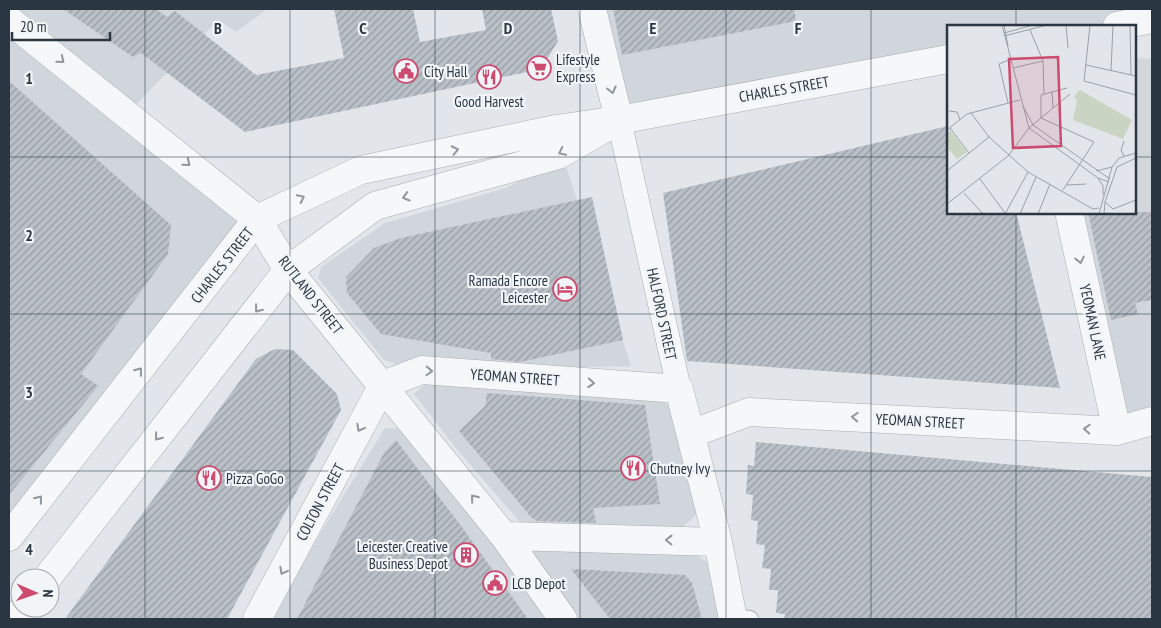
<svg xmlns="http://www.w3.org/2000/svg" width="1161" height="628" font-family="'PT Sans Narrow',sans-serif">
<defs>
<pattern id="building-hatch" width="6" height="6" patternUnits="userSpaceOnUse" patternTransform="scale(1.25)"><rect width="6" height="6" fill="#b9c0c7"/><path d="M-1 1l2-2M0 6l6-6M5 7l2-2" fill="none" stroke="#979da3"/></pattern>
</defs>
<rect width="100%" height="100%" fill="#e2e6ea"/>
<!-- built -->
<path fill="#d0d6dc" d="M9,9h258l-31,23 -18,-12 -91,94z
M592,9h560l-35,17h-169v33l-329,61z
M9,24l248,195 -248,318z
M1138,58l14,1v348l-20,6 -8,-2 -44,-198 55,-1v-153z
M563,157l68,209 -95,2 -118,-7 -21,3 -13,-4 -66,-82 3,-11 64,-44 121,-35z
M432,378l222,20 20,9 25,105 -19,18 -147,-1 -14,-8 -64,-74 -41,-53z
M385,428l22,1 156,190h-295z
M504,536l189,17 18,11 12,55h-158z"/>
<!-- building -->
<path fill="url(#building-hatch)" d="M63,9h93l11,8 8,-6 81,64 88,-17 -10,-49h79l7,33 66,-12 -4,-21h69l7,32 -17,28 -296,63 -104,-79 -8,4z
M613,9h181l2,12 -174,34z
M9,81l162,144 -3,29 -87,120 17,12 -89,109z
M948,126v86h68l44,176 -373,-27 -24,-168z
M592,197l31,143 -103,22 -29,-3v-6l-110,-19 -34,-41 -1,-16 28,-29 27,-10z
M1088,212h64v88l-17,3 3,11 -27,6z
M275,349l18,1 44,44 4,16 -114,209h-162l191,-260z
M487,393l158,12 15,99 -67,4 3,15 -59,-2 -6,-4 -72,-86 26,-25z
M396,440l68,90 64,89h-231l87,-166z
M756,442l396,35v142h-368l1,-5 -9,-1 2,-23h-9l2,-21 -9,-1 3,-23 -9,-1 2,-23 -7,-1 2,-25 -7,-1 2,-29 6,1z
M571,569l114,6 7,8 10,36h-92z"/>
<g fill="none" stroke-linecap="round" stroke-linejoin="round">
<!-- service casing -->
<g stroke="#a7aeb4" stroke-width="18">
<path id="service" d="M732,617l18,2"/>
</g>
<!-- pedestrian casing -->
<g stroke="#a7aeb4" stroke-width="25">
<path id="pedestrian" d="M619,120l60,269"/>
</g>
<!-- minor casing -->
<g stroke="#a7aeb4" stroke-width="29">
<path id="minor" d="M592,9l27,111
M9,20l248,199 31,51 216,266 59,83
M1117,26l35,-7
M1069,212l48,219
M383,385l39,-15 257,19 39,153 15,77
M691,434l58,-22 368,19 35,-10
M504,536l214,6
M9,537l248,-318 104,-49 195,-41 63,-9 329,-61
M47,578l241,-308 87,-64 183,-51 47,-27
M15,619l9,-11
M257,619l126,-234"/>
</g>
<!-- service -->
<use href="#service" stroke="#f5f7f8" stroke-width="16"/>
<!-- pedestrian -->
<use href="#pedestrian" stroke="#f5f7f8" stroke-width="24"/>
<!-- minor -->
<use href="#minor" stroke="#f5f7f8" stroke-width="28"/>
</g>
<!-- one-way arrows -->
<defs><path id="oneway-chevron" d="M-2-3.5L2.5 0L-2 3.5" fill="none" stroke-width="1.6" stroke-linecap="round" stroke-linejoin="round" transform="scale(1.25)"/></defs>
<g stroke="#90969d">
<use href="#oneway-chevron" transform="translate(61 60) rotate(39)"/>
<use href="#oneway-chevron" transform="translate(612 90) rotate(76)"/>
<use href="#oneway-chevron" transform="translate(455 150) rotate(-12)"/>
<use href="#oneway-chevron" transform="translate(562 152) rotate(154)"/>
<use href="#oneway-chevron" transform="translate(187 163) rotate(39)"/>
<use href="#oneway-chevron" transform="translate(406 197) rotate(164)"/>
<use href="#oneway-chevron" transform="translate(301 198) rotate(-26)"/>
<use href="#oneway-chevron" transform="translate(1080 260) rotate(78)"/>
<use href="#oneway-chevron" transform="translate(258 309) rotate(128)"/>
<use href="#oneway-chevron" transform="translate(139 371) rotate(-52)"/>
<use href="#oneway-chevron" transform="translate(429 371) rotate(2)"/>
<use href="#oneway-chevron" transform="translate(591 383) rotate(4)"/>
<use href="#oneway-chevron" transform="translate(855 417) rotate(-177)"/>
<use href="#oneway-chevron" transform="translate(360 428) rotate(118)"/>
<use href="#oneway-chevron" transform="translate(1087 429) rotate(-177)"/>
<use href="#oneway-chevron" transform="translate(158 437) rotate(128)"/>
<use href="#oneway-chevron" transform="translate(474 498) rotate(-129)"/>
<use href="#oneway-chevron" transform="translate(39 499) rotate(-52)"/>
<use href="#oneway-chevron" transform="translate(669 540) rotate(-179)"/>
<use href="#oneway-chevron" transform="translate(283 571) rotate(118)"/>
</g>
<!-- grid -->
<path fill="none" stroke="#2a3642" stroke-width="1" stroke-opacity="0.55" d="M145,9v610M290,9v610M435,9v610M580,9v610M726,9v610M871,9v610M1016,9v17M9,157h939M1135,157h17M1016,212v407M9,314h1143M9,471h1143"/>
<!-- icons -->
<defs>
<g id="supermarket-ring" transform="scale(1.25)"><circle r="9.5" fill="#f2f5f8" stroke="#cc4b6f" stroke-width="1.5"/><path d="M-6-5.5h2.5l.6 2H6L4.5 2H-2.5L-4.4-4H-6ZM-1.5 3.2a1.3 1.3 0 1 0 .1 0ZM3 3.2a1.3 1.3 0 1 0 .1 0Z" fill="#cc4b6f"/></g>
<g id="civic-ring" transform="scale(1.25)"><circle r="9.5" fill="#f2f5f8" stroke="#cc4b6f" stroke-width="1.5"/><path d="M-.6-6.5H3V-4.5H.6V-3L4-1V1h2V6H-6V1h2V-1L-.6-3ZM-1.2 2.5V6h2.4V2.5Z" fill="#cc4b6f"/></g>
<g id="restaurant-ring" transform="scale(1.25)"><circle r="9.5" fill="#f2f5f8" stroke="#cc4b6f" stroke-width="1.5"/><path d="M-5-6h1v4h1v-4h1v4h1v-4h1v5L-1.5 .5V6h-2V.5L-5-1ZM5-6V6H3V1.5H1.5Q1.5-4 5-6Z" fill="#cc4b6f"/></g>
<g id="hotel-ring" transform="scale(1.25)"><circle r="9.5" fill="#f2f5f8" stroke="#cc4b6f" stroke-width="1.5"/><path d="M-6-4.5h1.5V1H6V5H4.5V3h-9V5H-6ZM-4 0a1.8 1.8 0 1 1 3.6 0ZM.5 0V-2.5h3Q6-2.5 6 0Z" fill="#cc4b6f"/></g>
<g id="building-ring" transform="scale(1.25)"><circle r="9.5" fill="#f2f5f8" stroke="#cc4b6f" stroke-width="1.5"/><path d="M-4-6H4V6H1V3H-1V6H-4ZM-2.5-4.3h1.7v1.8h-1.7ZM.8-4.3h1.7v1.8H.8ZM-2.5-1h1.7V.8h-1.7ZM.8-1h1.7V.8H.8Z" fill="#cc4b6f"/></g>
</defs>
<g fill-rule="evenodd">
<use href="#supermarket-ring" x="539" y="68"/>
<use href="#civic-ring" x="406" y="71"/>
<use href="#restaurant-ring" x="489" y="77"/>
<use href="#hotel-ring" x="565" y="289"/>
<use href="#restaurant-ring" x="633" y="468"/>
<use href="#restaurant-ring" x="209" y="478"/>
<use href="#building-ring" x="466" y="555"/>
<use href="#civic-ring" x="495" y="583"/>
</g>
<g text-anchor="middle" dominant-baseline="central" stroke-width="4.5" stroke-linejoin="round" paint-order="stroke">
<!-- poi labels -->
<g font-size="15" fill="#2a3642" stroke="#f2f5f8" text-anchor="start">
<text x="556" y="59">Lifestyle<tspan x="556" dy="17">Express</tspan></text>
<text x="424" y="71">City Hall</text>
<text x="489" y="101" text-anchor="middle">Good Harvest</text>
<text x="548" y="280" text-anchor="end">Ramada Encore<tspan x="548" dy="17">Leicester</tspan></text>
<text x="650" y="468">Chutney Ivy</text>
<text x="226" y="478">Pizza GoGo</text>
<text x="448" y="546" text-anchor="end">Leicester Creative<tspan x="448" dy="17">Business Depot</tspan></text>
<text x="512" y="583">LCB Depot</text>
</g>
<!-- street labels -->
<g font-size="15" fill="#2a3642" stroke="#f2f5f8">
<text transform="translate(784 89) rotate(-10)">CHARLES STREET</text>
<text transform="translate(222 265) rotate(-52)">CHARLES STREET</text>
<text transform="translate(311 295) rotate(52)">RUTLAND STREET</text>
<text transform="translate(662 314) rotate(78)">HALFORD STREET</text>
<text transform="translate(1093 322) rotate(78)">YEOMAN LANE</text>
<text transform="translate(515 377) rotate(4)">YEOMAN STREET</text>
<text transform="translate(920 421) rotate(3)">YEOMAN STREET</text>
<text transform="translate(320 502) rotate(-62)">COLTON STREET</text>
</g>
</g>
<!-- overview -->
<g transform="translate(947 25)">
<rect width="189" height="189" fill="#e2e6ea"/>
<path d="M3,105l17,22 -10,7 -10,-12v-14z" fill="#cad4c3"/>
<path d="M133,65l52,30 -9,19 -50,-19 4,-20 -3,-4z" fill="#cad4c3"/>
<path fill="none" stroke="#98a0a7" stroke-width="1" d="M55,0l27,103 69,50 11,4M57,0l4,21M119,0l2,23M143,0l-6,56 52,14M183,0l1,50M83,5l13,31 1,33M57,8l29,-8M57,11l43,-11M139,40l50,11M66,43l30,-7M164,46l2,-46M105,66l1,17M61,78l-9,-39 12,-5M76,81l10,19 77,54M2,86l8,1 3,8M24,88l18,24 39,35 65,37 6,-1M94,93l53,24 -31,48M94,93v-23l26,-7M3,103l19,25M0,105l20,-16 53,-14M177,131l-3,-6 3,-9M0,146l42,-34M149,146l16,-4M151,153l5,8v9M33,154l25,34M120,160l19,-1M17,168l19,21M158,177l8,7 23,-9M0,179l61,-48 21,-28 41,-34M58,189l23,-42M73,189l16,-37M91,189l12,-30M152,189l13,-47 7,-9 17,-5M157,189l1,-12 12,-35 19,-9"/>
<path fill="#cc4b6f" fill-opacity="0.15" stroke="#cc4b6f" stroke-width="2.5" d="M111,32l3,89 -48,2 -4,-89z"/>
<rect width="189" height="189" fill="none" stroke="#2a3642" stroke-width="2.5"/>
</g>
<g font-size="16" text-anchor="middle" font-weight="bold" fill="#2a3642" stroke="#f2f5f8" stroke-width="4.5" stroke-linejoin="round" paint-order="stroke">
<text x="218" y="34">B</text>
<text x="363" y="34">C</text>
<text x="508" y="34">D</text>
<text x="653" y="34">E</text>
<text x="798" y="34">F</text>
<text x="29" y="84">1</text>
<text x="29" y="241">2</text>
<text x="29" y="398">3</text>
<text x="29" y="555">4</text>
</g>
<!-- border -->
<rect width="1161" height="628" fill="none" stroke="#2a3642" stroke-width="20"/>
<!-- north arrow -->
<g transform="translate(35 593) rotate(92)"><circle r="24" fill="#f2f5f8" stroke="#a2a9af"/>
<path d="M0-4L9 19L0 12L-9 19Z" fill="#cc4b6f"/>
<text y="-8" font-size="14" font-weight="bold" text-anchor="middle" fill="#2a3642">N</text>
</g>
<!-- scale -->
<path d="M12 32v8h98v-8" fill="none" stroke="#2a3642" stroke-width="2.5"/>
<text x="20" y="32" font-size="15" fill="#2a3642" stroke="#f2f5f8" stroke-width="4" paint-order="stroke">20 m</text>
</svg>
